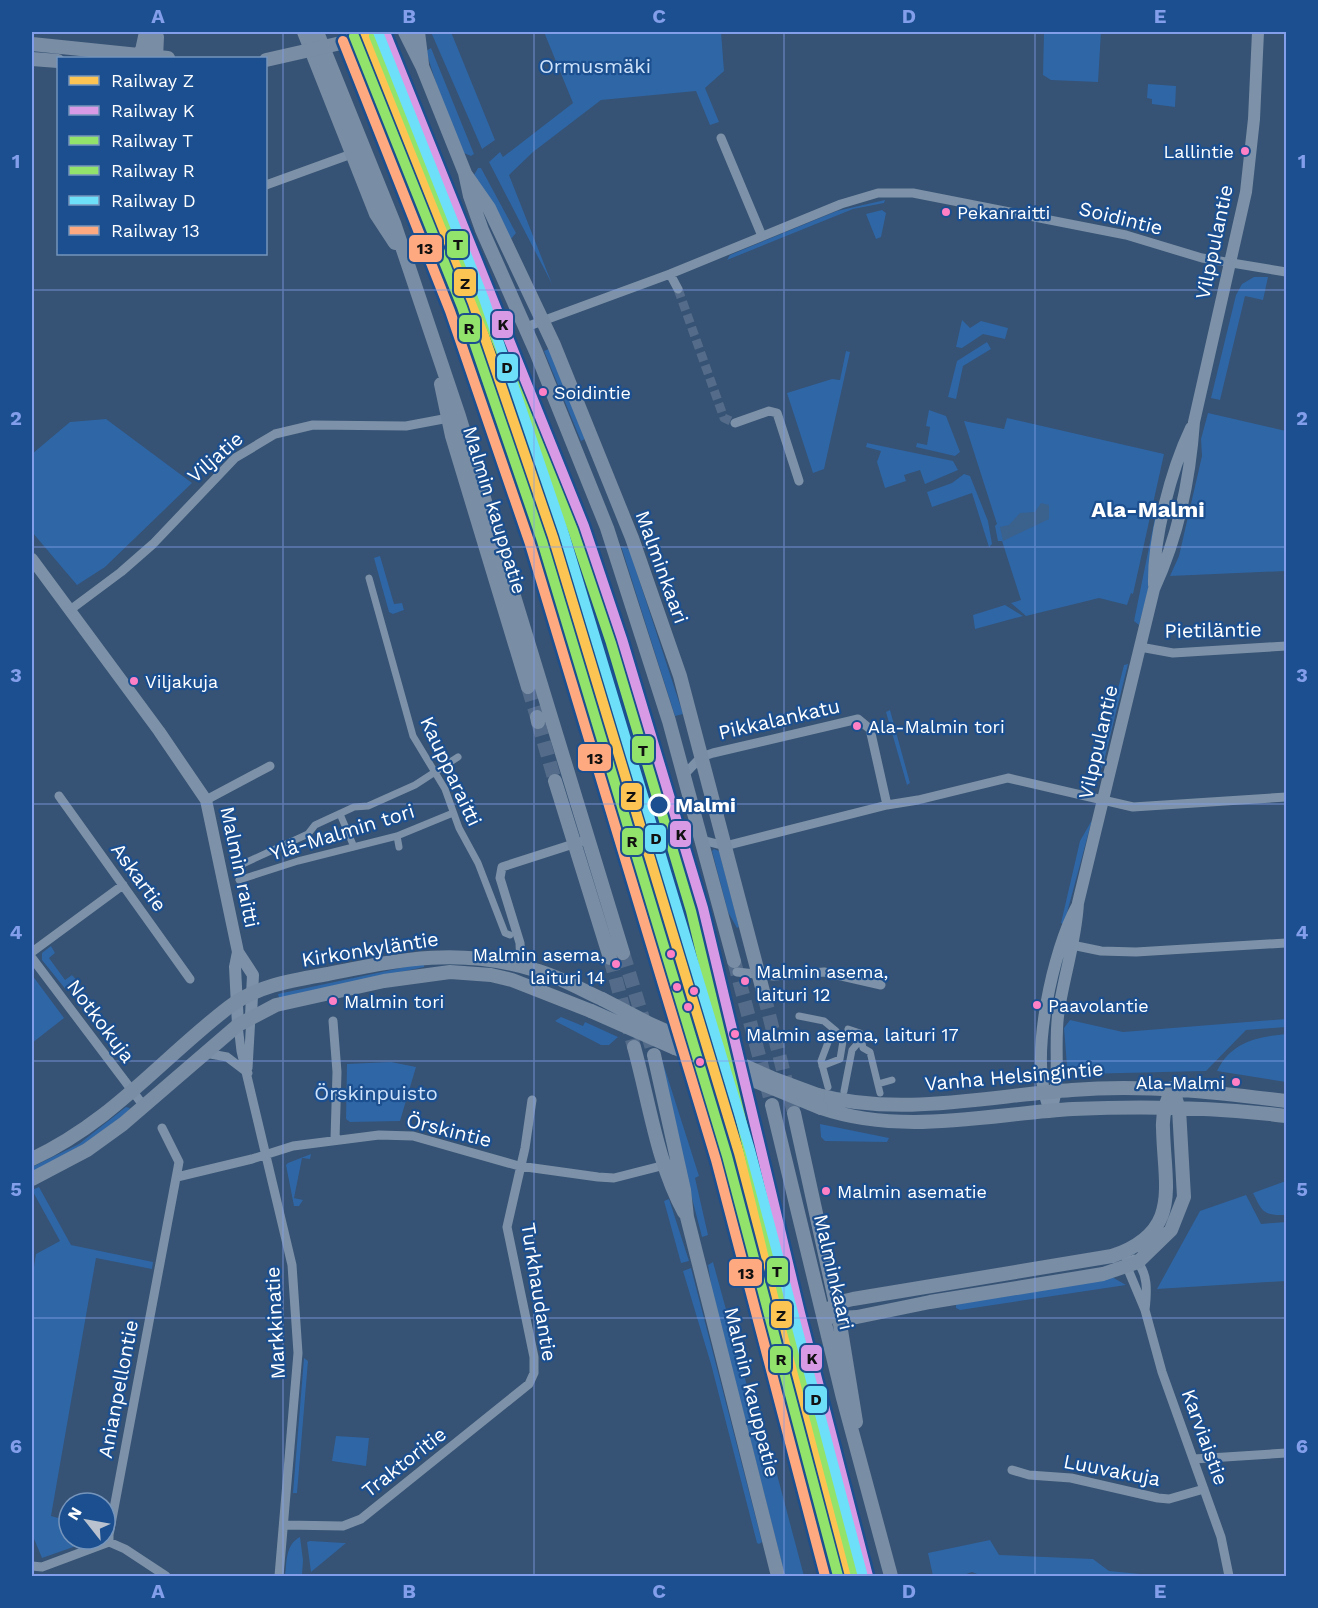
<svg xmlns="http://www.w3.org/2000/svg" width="1318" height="1608" font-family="'Work Sans',sans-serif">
<rect width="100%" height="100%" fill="#365274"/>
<!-- green -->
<path fill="#2f66a5" d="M431,32h20l44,108 -13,9z
M544,32h177l3,39 -19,17 14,34 -9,3 -14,-34 -95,9 -68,52 -24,23 43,109 -63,-122 11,-10 3,5 70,-54z
M1044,32h57l-3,50 -47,-2 -8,-5z
M431,48l43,106 -3,2 -7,-3 -25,-60 -13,-42z
M1148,84l28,2 -1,21 -23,-3v-5l-5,-1z
M478,168h3l35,65 -6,7 -36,-65z
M885,200l-1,3 -31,6 -126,51 3,-5 107,-44z
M882,210l4,3 -5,24 -5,2 -10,-25z
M1254,277h14l-5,23 -18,-4 -25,104 -9,-2 25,-103 6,-11z
M962,320l8,8 11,-7 27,7 -3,11 -22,-5 -21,14 -6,-1z
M987,342l4,7 -28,17 -7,33 -8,-2 9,-36z
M551,348l36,90 -6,3 -37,-90z
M846,351l4,1 -26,117 -11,4 -26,-80 45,-14 8,1z
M929,410l17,6 14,36 -5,4 -39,-9 1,-4 10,2 3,-18 -4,-1z
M1208,413l78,18v140l-116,5 9,-20 23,-100 -1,-17z
M1007,418l157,36 -31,140 -2,-1 -4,12 -28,-7 -73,18 -15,-13 10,-3 -19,-59h-4l-3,-15 2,-2 -33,-103 40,8z
M106,419l86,64 -87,84 -28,18 -45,-53v-78l38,-32z
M867,443l86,18 5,9 -33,14 -5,-14 -16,5 2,6 -21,7 -8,-26 4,-11 -15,-4z
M964,474l6,2 18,45 4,23 -3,3 -17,-54 -40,14 -5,-15 25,-9z
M1157,508h5l-12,51 -2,32 -9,34 -5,-4z
M621,546l8,3 54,165 -8,2z
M380,556l14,48 8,-1 2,7 -11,4 -4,-2 -15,-54z
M1005,605l18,11 -48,13 -2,-14z
M1128,664l-26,105 -3,-5 25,-99z
M890,710l20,73 -3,2 -21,-73z
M1092,820l-28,104 -3,-1 19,-82z
M714,849l5,2 20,76 -2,1 -9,-16 -16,-61z
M51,946l4,7 -6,5 16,22 7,-5 7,8 -12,8 -25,-31v-7z
M424,963v4l-145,31 -1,-4z
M32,975l32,43 -32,25z
M561,1017l22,9 2,-4 33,15 -9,8h-8l-46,-24z
M1286,1019v8l-40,3 -40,41 -125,3 -14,-8 -3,-38 6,-8 53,12z
M1286,1034v48l-69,-11c14,-29 40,-34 69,-37z
M655,1055l7,5 37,116 -4,2 13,57 -6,2z
M391,1062l25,5 -16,54 -50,1 -4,-3 1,-55z
M126,1107l4,1 -2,3c-30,26 -61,44 -96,61v-5l47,-23z
M820,1124l69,14 -2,4 -62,-1 -4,-4z
M311,1154l-1,5 -8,-1 -8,40 9,2 -4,6h-5l-8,-41 2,-2z
M1286,1181v34c-23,0 -23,-2 -33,-22z
M39,1187l32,58 82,17 -1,7 -56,-11 -45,258 18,5v18h27l-54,19 -10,-24v-255l4,-25 24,-13 -28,-51z
M1246,1195l15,29 25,-2v59l-129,8 43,-78z
M669,1199l20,62 -8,2 -17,-62z
M713,1262l39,142 6,-1 46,173h-19l-73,-286 -4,-25z
M691,1268l71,274 -3,2 -2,-1 -46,-179 -28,-93z
M1112,1277l14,8 -166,25 -4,-2v-4z
M304,1358l4,3 -11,132h-4z
M336,1436l33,2 -3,28 -34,-5z
M300,1537l3,23 -1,16h-17c2,-14 0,-31 15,-39z
M990,1540l9,15 94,4 16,12 52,5h-179l-10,-4 -11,4h-28l-5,-23z
M310,1541l34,2h2l-35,29 -4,-30z"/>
<!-- water -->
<path fill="#3b618d" d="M1041,503l8,2v14l-46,22 -3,-14 9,-2 11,-12 15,-1z"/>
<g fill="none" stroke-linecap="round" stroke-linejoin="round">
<!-- minor-tunnel -->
<path stroke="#546c89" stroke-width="9" stroke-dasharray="9 4.5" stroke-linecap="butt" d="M678,289l46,129 11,5"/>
<!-- secondary-tunnel -->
<path stroke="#546c89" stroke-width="14" stroke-dasharray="14 7" stroke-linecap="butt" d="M528,687l9,30
M538,722l17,59
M623,953l31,102
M610,958l24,89
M734,961l38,144
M764,995l30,118"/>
<!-- pedestrian -->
<path stroke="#7d92a8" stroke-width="7" d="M369,578l44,158 32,53 14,39 19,35 27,70 5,2
M340,814l14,33
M397,836l2,11
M236,867l72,-33 7,-9 39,-18 14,-1 47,-21 43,-28
M239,880l59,-19 99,-25 56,-23
M799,1016l25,5 12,10
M848,1029l12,4 3,15 7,4 10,41
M822,1066l18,-7 4,-24
M878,1084l14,-4
M828,1087l-7,-26 12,-32
M844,1091l8,-41 6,-7"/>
<!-- minor -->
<path stroke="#7d92a8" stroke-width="9" d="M721,138l41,98
M266,185l91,-33
M670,274l8,15
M526,327l144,-53 171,-70 37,-11h35l213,42 76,23 84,14
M735,423l34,-12 8,2 22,68
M70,610l51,-38 32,-28 82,-86 40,-24 38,-9 93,1 48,-9
M1140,647l33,6 113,-7
M684,775l17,-18 12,-4 145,-34 12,10 17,76
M59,796l131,183
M206,800l64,-34
M702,840l23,6 162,-41 31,-5 90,-22 125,29 153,-10
M1067,944l34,7 35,1 150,-9
M32,952l91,-67
M32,958l111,147
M521,967l-1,-24 -20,-65 2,-11 87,-28
M737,972l37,4 50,-4 57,13
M333,1021l4,51 -2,67
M238,1025l3,26 51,214 6,88 -19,223
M205,1053l22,4 21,16
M248,1068l3,-52
M162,1128l17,34 -70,373v7l16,7 41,27
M177,1177l75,-18 41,-13 86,-11 34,1 106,30 79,11 16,1 55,-14
M1126,1252l1,15 18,43 17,62 59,165 8,39
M1134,1259c15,12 13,34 11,51
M1194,1459l92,-6
M1012,1470l17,5 42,3 87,20 11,1 35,-10
M285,1525l58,1 18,-7 168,-135 5,-11v-16l-27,-130 18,-79 7,-48
M32,1566l10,1 67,-25"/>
<!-- tertiary -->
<path stroke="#7d92a8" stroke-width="12" d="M32,559l127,172 47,69 32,152 15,23 -2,41
M1154,585c-1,-47 17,-115 37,-157
M238,1025l-3,-58 3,-15
M1047,1102c-17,-48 6,-152 30,-196
M1051,1111c10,-31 3,-62 7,-95 5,-38 18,-74 20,-113l76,-314c24,-52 36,-110 40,-167l52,-230 8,-73 4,-87"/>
<!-- secondary -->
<path stroke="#798da4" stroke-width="14" d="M154,32l3,5 -1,21
M304,32l72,182 19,29
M317,32l77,191 65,193 164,537
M405,32l17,34 43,107 5,23 12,34 54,122 71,176 62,193 65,240
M418,32l4,32
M32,44l136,14
M142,58l-1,-3 5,-23
M32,59l26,2
M466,175l23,33 65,137 78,193 48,138 84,319
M441,384l11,52 76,251
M537,717l1,5
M555,781l55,177
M634,1047c15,54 23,116 50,165
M675,1048l39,16
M654,1055l30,135 3,27 91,359
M818,1095c83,22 170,1 254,-5 73,-6 142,2 214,11
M772,1105l71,293 48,178
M821,1108c82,28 168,6 252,1 71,-3 143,-2 213,7
M794,1113l45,205 17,104
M32,1159c81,-38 128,-99 197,-152 29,-22 65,-27 99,-33 74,-15 132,-27 207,-4 23,6 45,19 67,29
M32,1179l55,-29 36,-26 115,-99 38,-20 108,-24 66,-9 41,3 21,5 79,31
M824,1315l15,3 18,-1 73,-15 173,-28 35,-12 33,-32 13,-33 -5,-88 -7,-21
M824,1315l12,-12 17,-4 259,-43c71,-24 52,-70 51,-128 -1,-14 4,-27 9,-40"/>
<!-- secondary-bridge -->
<path stroke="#798da4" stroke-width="14" d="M266,60l75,-17 31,-11
M602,999l48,25 122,54 46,17
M591,1011l84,37
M714,1064l107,44"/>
<!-- rail-1 casing -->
<g stroke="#1b4f8f" stroke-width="15">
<path id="rail-1" d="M365,32l108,271 80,234 186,616 111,423"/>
</g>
<!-- rail-2 casing -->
<g stroke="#1b4f8f" stroke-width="15">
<path id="rail-2" d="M385,32l199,494 38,113 81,269 97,405 68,263"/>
</g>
<!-- rail-3 casing -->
<g stroke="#1b4f8f" stroke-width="15">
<path id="rail-3" d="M374,36l199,494 38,113 80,268 97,405 68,260"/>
</g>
<!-- rail-4 casing -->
<g stroke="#1b4f8f" stroke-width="15">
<path id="rail-4" d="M354,36l108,271 80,234 185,615 111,420"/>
</g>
<!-- rail-5 casing -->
<g stroke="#1b4f8f" stroke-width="15">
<path id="rail-5" d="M378,32l106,267 80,235 186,616 112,423"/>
</g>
<!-- rail-6 casing -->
<g stroke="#1b4f8f" stroke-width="15">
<path id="rail-6" d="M343,41l107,270 80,233 186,616 109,416"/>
</g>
<!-- rail-1 -->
<use href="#rail-1" stroke="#fcc553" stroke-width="10"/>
<!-- rail-2 -->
<use href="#rail-2" stroke="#d99ae5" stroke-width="10"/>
<!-- rail-3 -->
<use href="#rail-3" stroke="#91e36b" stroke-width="10"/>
<!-- rail-4 -->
<use href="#rail-4" stroke="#91e36b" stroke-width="10"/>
<!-- rail-5 -->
<use href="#rail-5" stroke="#6ddff8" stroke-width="10"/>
<!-- rail-6 -->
<use href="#rail-6" stroke="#ffa980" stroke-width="10"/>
</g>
<!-- grid -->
<path fill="none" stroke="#839eea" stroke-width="1.5" stroke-opacity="0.55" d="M283,32v1544M534,32v1544M784,32v1544M1035,32v1544M32,290h1254M32,547h1254M32,804h1254M32,1061h1254M32,1318h1254"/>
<!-- markers -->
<g fill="#ff80c5" stroke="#1b4f8f" stroke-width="2">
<circle cx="1245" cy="151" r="5"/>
<circle cx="946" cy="212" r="5"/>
<circle cx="543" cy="392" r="5"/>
<circle cx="134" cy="681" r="5"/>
<circle cx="857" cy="726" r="5"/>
<circle cx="671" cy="954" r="5"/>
<circle cx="616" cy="964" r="5"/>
<circle cx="745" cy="981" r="5"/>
<circle cx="677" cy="987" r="5"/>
<circle cx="694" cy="991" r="5"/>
<circle cx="333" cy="1001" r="5"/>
<circle cx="1037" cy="1005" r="5"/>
<circle cx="688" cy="1007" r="5"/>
<circle cx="735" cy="1034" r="5"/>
<circle cx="700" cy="1062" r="5"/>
<circle cx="1236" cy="1082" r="5"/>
<circle cx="826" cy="1191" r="5"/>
</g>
<circle fill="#1b4f8f" stroke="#fff" stroke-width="3" cx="659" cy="805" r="10"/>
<g text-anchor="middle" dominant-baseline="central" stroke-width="4.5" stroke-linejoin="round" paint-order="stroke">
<!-- bus labels -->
<g font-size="18" fill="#fff" stroke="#1b4f8f" text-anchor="start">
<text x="1234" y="151" text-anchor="end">Lallintie</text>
<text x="957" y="212">Pekanraitti</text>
<text x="554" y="392">Soidintie</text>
<text x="145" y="681">Viljakuja</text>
<text x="868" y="726">Ala-Malmin tori</text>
<text x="605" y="954" text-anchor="end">Malmin asema,<tspan x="605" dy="23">laituri 14</tspan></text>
<text x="756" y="971">Malmin asema,<tspan x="756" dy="23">laituri 12</tspan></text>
<text x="344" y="1001">Malmin tori</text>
<text x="1048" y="1005">Paavolantie</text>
<text x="746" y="1034">Malmin asema, laituri 17</text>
<text x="1225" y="1082" text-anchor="end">Ala-Malmi</text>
<text x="837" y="1191">Malmin asematie</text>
</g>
<!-- park labels -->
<g font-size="20" fill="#cfe3fa" stroke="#1b4f8f">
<text x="595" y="66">Ormusmäki</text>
<text x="376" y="1093">Örskinpuisto</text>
</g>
<!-- street labels -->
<g font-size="20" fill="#fff" stroke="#1b4f8f">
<text transform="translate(1121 218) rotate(14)">Soidintie</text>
<text transform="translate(1214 242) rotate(-78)">Vilppulantie</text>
<text transform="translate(215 457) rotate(-41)">Viljatie</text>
<text transform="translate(495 510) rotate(73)">Malmin kauppatie</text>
<text transform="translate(662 567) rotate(70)">Malminkaari</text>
<text transform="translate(1213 630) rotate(-1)">Pietiläntie</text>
<text transform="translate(779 719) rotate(-13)">Pikkalankatu</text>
<text transform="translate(1098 742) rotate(-77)">Vilppulantie</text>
<text transform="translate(451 771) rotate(65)">Kaupparaitti</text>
<text transform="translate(342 832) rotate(-17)">Ylä-Malmin tori</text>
<text transform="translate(240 867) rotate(78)">Malmin raitti</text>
<text transform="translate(139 877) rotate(54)">Askartie</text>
<text transform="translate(370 949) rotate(-9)">Kirkonkyläntie</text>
<text transform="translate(101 1021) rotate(53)">Notkokuja</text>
<text transform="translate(1014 1076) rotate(-5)">Vanha Helsingintie</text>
<text transform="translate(449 1130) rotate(14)">Örskintie</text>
<text transform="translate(834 1272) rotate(77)">Malminkaari</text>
<text transform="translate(539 1292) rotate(81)">Turkhaudantie</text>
<text transform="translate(275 1323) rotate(-93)">Markkinatie</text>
<text transform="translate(118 1389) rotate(-79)">Anianpellontie</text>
<text transform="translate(752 1392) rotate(76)">Malmin kauppatie</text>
<text transform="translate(1205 1437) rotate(70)">Karviaistie</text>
<text transform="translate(404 1462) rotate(-38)">Traktoritie</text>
<text transform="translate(1112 1470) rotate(11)">Luuvakuja</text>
</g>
<!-- stop labels -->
<g font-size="20" font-weight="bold" fill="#fff" stroke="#1b4f8f" text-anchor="start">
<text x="675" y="805">Malmi</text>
</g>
<!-- quarter labels -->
<g font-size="22" font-weight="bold" fill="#fff" stroke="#1b4f8f">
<text x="1148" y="509">Ala-Malmi</text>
</g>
</g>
<g stroke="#1b4f8f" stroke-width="2">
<rect x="446" y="230" width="23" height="29" rx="6" fill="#91e36b"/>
<rect x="408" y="234" width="35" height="29" rx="6" fill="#ffa980"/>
<rect x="453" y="268" width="24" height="29" rx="6" fill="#fcc553"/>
<rect x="491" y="310" width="23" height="29" rx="6" fill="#d99ae5"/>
<rect x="458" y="314" width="23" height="29" rx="6" fill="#91e36b"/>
<rect x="496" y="353" width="23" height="29" rx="6" fill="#6ddff8"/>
<rect x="631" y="735" width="24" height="29" rx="6" fill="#91e36b"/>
<rect x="577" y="743" width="35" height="29" rx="6" fill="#ffa980"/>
<rect x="620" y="782" width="23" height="29" rx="6" fill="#fcc553"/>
<rect x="669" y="820" width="23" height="28" rx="6" fill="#d99ae5"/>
<rect x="644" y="824" width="23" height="29" rx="6" fill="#6ddff8"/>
<rect x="621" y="827" width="23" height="29" rx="6" fill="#91e36b"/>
<rect x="766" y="1257" width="23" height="29" rx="6" fill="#91e36b"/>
<rect x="728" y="1258" width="35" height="29" rx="6" fill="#ffa980"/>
<rect x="770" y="1300" width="23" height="29" rx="6" fill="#fcc553"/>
<rect x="800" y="1344" width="23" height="28" rx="6" fill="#d99ae5"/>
<rect x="769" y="1345" width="23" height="29" rx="6" fill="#91e36b"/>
<rect x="804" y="1385" width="24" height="29" rx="6" fill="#6ddff8"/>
</g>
<g font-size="16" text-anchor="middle" font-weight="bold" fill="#111">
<text x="458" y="250">T</text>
<text x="425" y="254">13</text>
<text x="465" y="289">Z</text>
<text x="503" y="330">K</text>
<text x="469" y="334">R</text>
<text x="507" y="373">D</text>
<text x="643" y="756">T</text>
<text x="595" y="764">13</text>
<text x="631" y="802">Z</text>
<text x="681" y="840">K</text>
<text x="656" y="844">D</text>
<text x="632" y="847">R</text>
<text x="777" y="1277">T</text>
<text x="746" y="1279">13</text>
<text x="781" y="1321">Z</text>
<text x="812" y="1364">K</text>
<text x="781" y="1365">R</text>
<text x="816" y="1405">D</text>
</g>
<!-- border -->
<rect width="1318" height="1608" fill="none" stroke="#1b4f8f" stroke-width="66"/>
<!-- legend -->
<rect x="57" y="57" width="210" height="198" fill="#1b4f8f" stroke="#7695bc" stroke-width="1.5"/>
<rect x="69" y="76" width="30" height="9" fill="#fcc553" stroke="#7695bc" stroke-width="1.5"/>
<text x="111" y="87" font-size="18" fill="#ffffff">Railway Z</text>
<rect x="69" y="106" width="30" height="9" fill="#d99ae5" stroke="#7695bc" stroke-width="1.5"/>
<text x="111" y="117" font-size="18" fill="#ffffff">Railway K</text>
<rect x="69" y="136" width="30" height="9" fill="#91e36b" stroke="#7695bc" stroke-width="1.5"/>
<text x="111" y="147" font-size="18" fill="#ffffff">Railway T</text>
<rect x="69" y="166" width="30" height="9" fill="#91e36b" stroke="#7695bc" stroke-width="1.5"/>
<text x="111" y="177" font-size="18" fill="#ffffff">Railway R</text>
<rect x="69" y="196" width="30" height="9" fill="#6ddff8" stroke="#7695bc" stroke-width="1.5"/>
<text x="111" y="207" font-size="18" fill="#ffffff">Railway D</text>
<rect x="69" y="226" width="30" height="9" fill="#ffa980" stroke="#7695bc" stroke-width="1.5"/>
<text x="111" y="237" font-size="18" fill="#ffffff">Railway 13</text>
<!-- north arrow -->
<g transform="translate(87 1521) rotate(301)"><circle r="28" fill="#1b4f8f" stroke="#7695bc" stroke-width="1.5"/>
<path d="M0-4.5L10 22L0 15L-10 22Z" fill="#b9c2ce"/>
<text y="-9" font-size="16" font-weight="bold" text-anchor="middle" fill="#ffffff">N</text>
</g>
<rect x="33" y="33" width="1252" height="1542" fill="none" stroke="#839eea" stroke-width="2"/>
<g font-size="20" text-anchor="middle" font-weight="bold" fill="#839eea">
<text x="158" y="23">A</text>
<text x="409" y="23">B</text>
<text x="659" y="23">C</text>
<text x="909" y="23">D</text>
<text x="1160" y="23">E</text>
<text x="16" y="168">1</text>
<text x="1302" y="168">1</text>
<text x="16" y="425">2</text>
<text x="1302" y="425">2</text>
<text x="16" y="682">3</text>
<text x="1302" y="682">3</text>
<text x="16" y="939">4</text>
<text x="1302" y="939">4</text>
<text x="16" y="1196">5</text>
<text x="1302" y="1196">5</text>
<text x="16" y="1453">6</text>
<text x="1302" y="1453">6</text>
<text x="158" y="1598">A</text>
<text x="409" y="1598">B</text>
<text x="659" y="1598">C</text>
<text x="909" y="1598">D</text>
<text x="1160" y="1598">E</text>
</g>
</svg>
